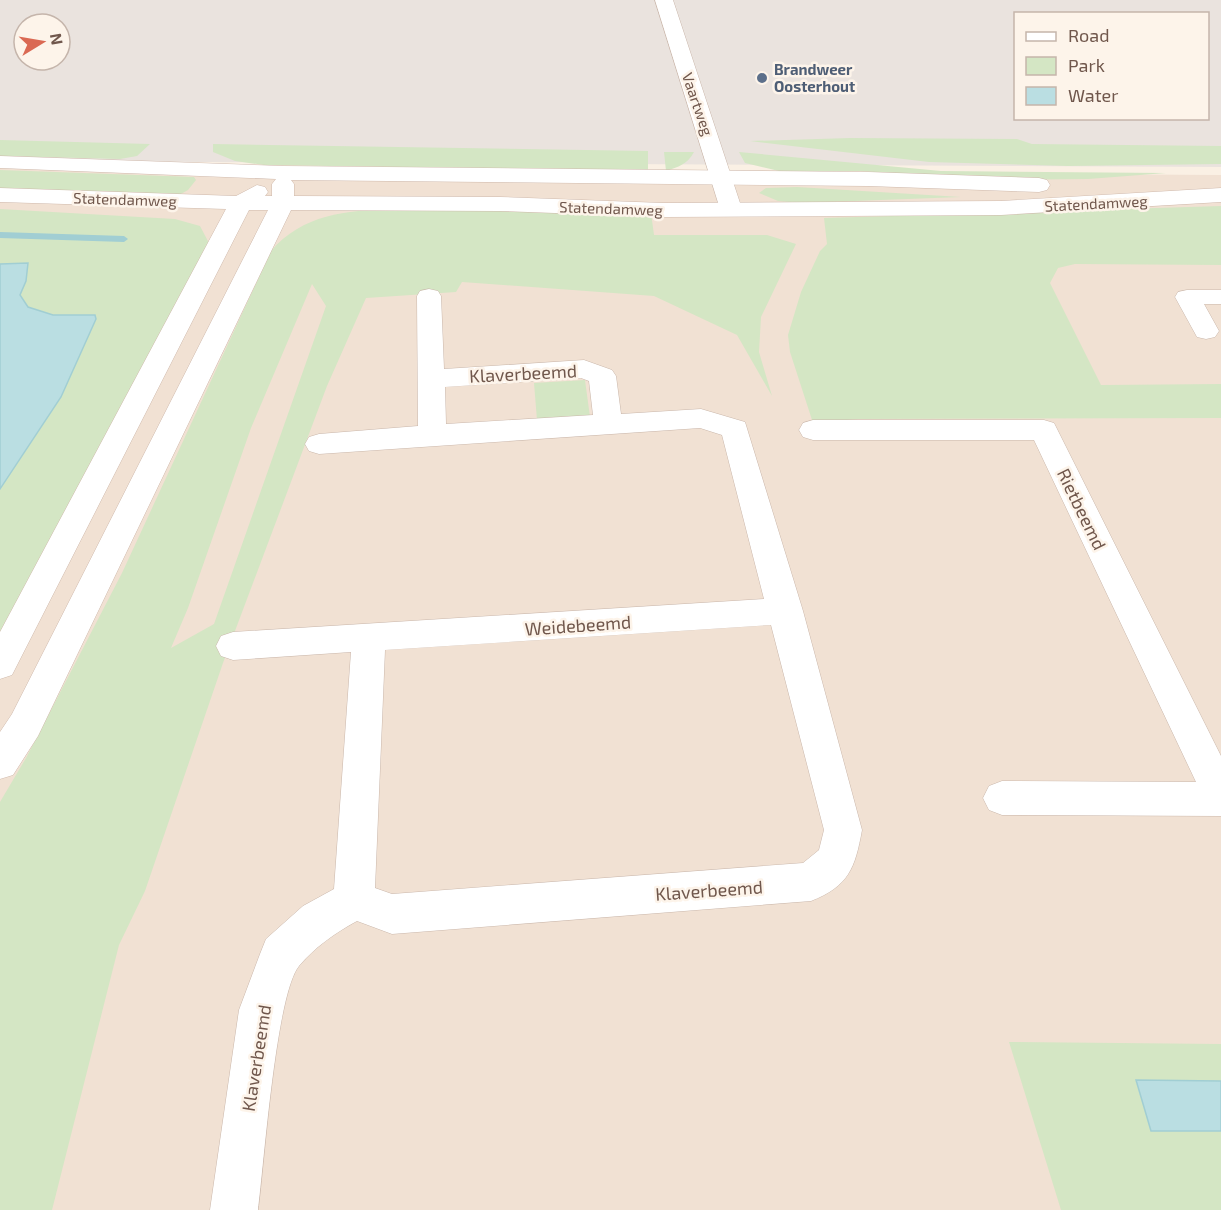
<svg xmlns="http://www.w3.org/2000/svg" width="1221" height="1210" font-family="'Exo 2',sans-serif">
<rect width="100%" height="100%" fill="#faf0e4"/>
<!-- residential -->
<path fill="#f1e1d3" d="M0,167l1221,8v1035h-1221z"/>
<!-- industrial -->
<path fill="#eae3de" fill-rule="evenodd" d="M0,0h1221v167l-1221,-6zM1016,14h192v104h-192zM24,24h36v36h-36z"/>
<!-- green -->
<path fill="#d4e6c4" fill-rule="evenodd" d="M850,138l167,1 15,5 189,2v18l-153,2 -139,-4 -179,-21z
M0,140l150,4 -13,12 -17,3 -120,-3z
M213,144l435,7v20l-384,-6 -29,-4 -22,-9z
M664,152h30c-6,12 -16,15 -28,19z
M739,152l202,19 225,2 -78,6 -102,1 -126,-9h-81l-34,-8z
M0,170l194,7 2,3 -8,10 -9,5 -179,-5z
M797,187l164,10 -160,6 -23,-2 -19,-8 7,-5z
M1221,206v59l-146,-1 -17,4 -8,15 51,102 120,-1v34l-363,1 -45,4 -23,-71 -2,-17 13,-43 19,-41 7,-7 -3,-26z
M0,209l175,10 25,7 10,19 -210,395v-151l61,-92 33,-82h-41l-25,-8 -8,-12 6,-14 2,-18 -28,1z
M460,210l191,3 3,22h113l29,9 -35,73 -2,35 13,44 -35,-61 -83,-39 -192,-14 -6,10 -90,6 -39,88 -104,277 -78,228 -26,54 -67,265h-52v-408l26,-44 96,-185 149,-322c47,-55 125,-38 189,-41zM312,284l14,22 -112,318 -43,24 17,-40 63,-180z
M585,380l5,37 -53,3 -3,-37z
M1009,1042l212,2v37h-85l15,50h70v79h-160z"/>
<!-- water -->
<path fill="#badee2" stroke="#a1ced3" stroke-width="1.5" d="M28,263l-2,18 -6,14 8,12 25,8h42l1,4 -35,78 -61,92v-225z
M1136,1080l85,1v50h-70z"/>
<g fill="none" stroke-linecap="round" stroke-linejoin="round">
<!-- stream -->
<path fill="#a1ced3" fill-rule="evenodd" d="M0,232l124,4 4,3 -4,3 -124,-4z"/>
<!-- minor casing -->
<g stroke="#cab7ab" stroke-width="1">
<path id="minor" d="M655,0h18l69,209 -3,5h-16l-3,-5z
M429,289l9,2 3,5 3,73 140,-9 28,10 4,6 5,38 80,-5 44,13 58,189 59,219c-7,38 -13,56 -51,71l-419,33 -35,-13c-22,12 -42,26 -58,45 -23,28 -35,199 -41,244h-48l29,-200 21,-56 6,-15 37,-33 31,-17 17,-237 -118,8 -12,-4 -5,-10 5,-10 12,-4 531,-33 -42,-164 -22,-7 -381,26 -10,-3 -4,-7 4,-7 10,-3 99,-8 -1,-130 3,-5zM581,378l8,3 4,34 -147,9 -1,-37zM771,625l53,205 -5,20 -16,13 -411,31 -17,-6 10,-238z
M1187,290h34v14h-17l15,27 -4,6 -9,2 -9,-2 -22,-40 3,-5z
M813,420h231l10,3 167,333v60l-219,-1 -13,-5 -6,-12 6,-12 13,-5 194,1 -162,-342h-221l-10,-3 -4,-7 4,-7z"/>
</g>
<!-- secondary casing -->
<g stroke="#cfb9ac" stroke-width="1">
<path id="secondary" d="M0,156l283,10 585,6 171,6 8,2 3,5 -3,5 -8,2 -171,-6 -577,-6 3,4v12l206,1 163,6 338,-2 220,-13v14l-220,13 -338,2 -163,-6 -209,-1 -253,526 -25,39 -13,4v-47l12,-18 256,-504h-19l-237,465 -12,4v-47l226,-423 -226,-7v-14l236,8 21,-11 8,2 3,5 -3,4h7v-12l4,-5 -276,-11z"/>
</g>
<!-- minor -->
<use href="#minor" fill="#fff" fill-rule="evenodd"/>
<!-- secondary -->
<use href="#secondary" fill="#fff" fill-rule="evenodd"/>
</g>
<!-- markers -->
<circle fill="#5c6f8a" stroke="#fdf4ea" stroke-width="2" cx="762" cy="78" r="6"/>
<g text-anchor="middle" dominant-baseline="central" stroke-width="5" stroke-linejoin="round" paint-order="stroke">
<!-- far-service labels -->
<g font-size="15" font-weight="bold" fill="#4e5e75" stroke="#fdf4ea" text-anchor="start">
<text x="774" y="69">Brandweer<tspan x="774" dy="17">Oosterhout</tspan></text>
</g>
<!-- far-street labels -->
<g font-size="15" fill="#70574c" stroke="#fdf4ea">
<text transform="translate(698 104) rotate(71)">Vaartweg</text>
<text transform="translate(125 199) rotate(2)">Statendamweg</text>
<text transform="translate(1096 203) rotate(-3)">Statendamweg</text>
<text transform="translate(611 208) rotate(2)">Statendamweg</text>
</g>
<!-- street labels -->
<g font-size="18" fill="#70574c" stroke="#fdf4ea">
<text transform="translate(523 373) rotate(-3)">Klaverbeemd</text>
<text transform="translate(1082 509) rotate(64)">Rietbeemd</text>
<text transform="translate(578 625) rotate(-4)">Weidebeemd</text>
<text transform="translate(709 890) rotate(-4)">Klaverbeemd</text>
<text transform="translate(256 1058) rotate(-81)">Klaverbeemd</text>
</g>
</g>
<!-- legend -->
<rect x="1014" y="12" width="195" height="108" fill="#fdf4ea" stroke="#c5b5ab" stroke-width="1.5"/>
<rect x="1026" y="32" width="30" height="9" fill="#ffffff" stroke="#c5b5ab" stroke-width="1.5"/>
<text x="1068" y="42" font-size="18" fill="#70574c">Road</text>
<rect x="1026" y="57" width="30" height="18" fill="#d4e6c4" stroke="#c5b5ab" stroke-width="1.5"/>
<text x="1068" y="72" font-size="18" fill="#70574c">Park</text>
<rect x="1026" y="87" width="30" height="18" fill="#badee2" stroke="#c5b5ab" stroke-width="1.5"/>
<text x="1068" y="102" font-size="18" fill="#70574c">Water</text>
<!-- north arrow -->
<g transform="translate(42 42) rotate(79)"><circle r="28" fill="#fdf4ea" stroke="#c5b5ab" stroke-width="1.5"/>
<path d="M0-4.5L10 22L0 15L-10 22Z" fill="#da6953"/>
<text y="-9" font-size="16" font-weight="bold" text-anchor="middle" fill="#70574c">N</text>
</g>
</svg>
